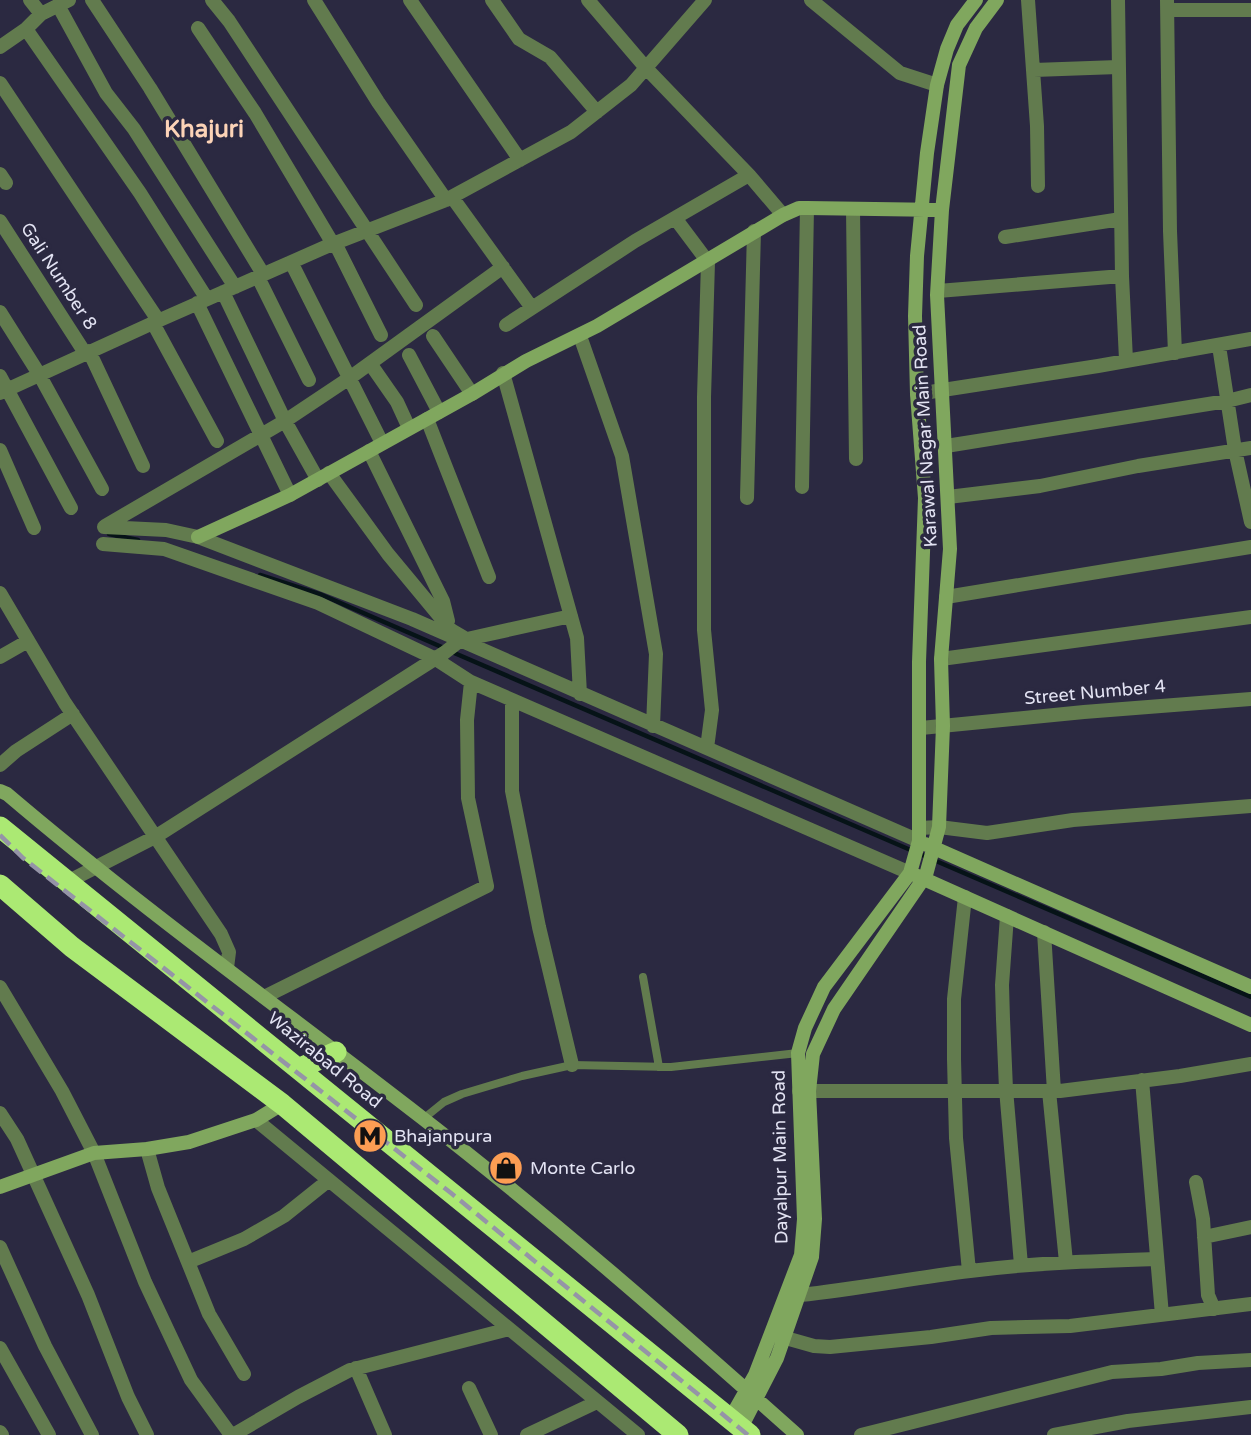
<svg xmlns="http://www.w3.org/2000/svg" width="1251" height="1435" font-family="'Varela Round',sans-serif">
<rect width="100%" height="100%" fill="#2b2941"/>
<g fill="none" stroke-linecap="round" stroke-linejoin="round">
<!-- stream -->
<path stroke="#061317" stroke-width="4.5" d="M109,534l29,6
M260,575l62,20 122,53
M452,652l799,345"/>
<!-- lane -->
<path stroke="#627b4e" stroke-width="8" d="M643,977l16,90
M423,1119l21,-17 18,-8 60,-18 50,-11 99,2 127,-14"/>
<!-- street -->
<path stroke="#627b4e" stroke-width="14" d="M30,0l11,14
M92,0l58,88 113,186
M212,0l17,21 187,284
M314,0l64,102 68,98
M410,0l110,160
M492,0l27,39 31,18 47,55
M588,0l58,68 103,107 34,40
M811,0l89,73 37,12
M1028,0l9,126 1,60
M1118,0l4,276 4,84
M1167,0l3,231 5,122
M59,7l47,86 28,36 101,158
M1168,10h83
M198,28l57,85 78,131
M26,29l114,164 67,106
M0,47l26,-18 15,-15 28,-14
M1034,70l84,-3
M0,83l158,237
M0,174l6,9
M452,197l80,111
M853,209l3,250
M675,218l33,44 -4,135v233l8,80 -5,38
M0,221l85,132
M1005,237l116,-18
M335,243l46,92
M291,262l91,181
M258,277l51,103
M938,291l184,-15
M223,292l62,129 33,59
M197,303l93,192
M0,312l39,62 63,115
M153,323l64,118
M506,325l129,-84 114,-66
M433,336l39,58
M580,336l42,120 34,198 -3,72
M1219,346l16,104 16,72
M89,351l54,115
M409,355l30,57
M374,369l23,33 12,26
M503,373l74,265 3,56
M0,376l71,132
M0,393l153,-70 177,-78 116,-45 125,-68 60,-47 74,-85
M917,394l181,-28 153,-27
M427,419l62,158
M946,446l281,-45 24,-6
M0,450l34,78
M369,451l74,150 5,20
M329,473l59,81 63,76 12,7
M802,487l5,-279
M948,497l92,-11 98,-20 113,-18
M747,498l7,-267
M105,526l180,-105 66,-44 152,-110
M104,527l62,3 32,7 214,82 507,222
M103,544l61,5 154,54 116,55 37,24 439,191
M0,593l65,110 156,231 8,18 -2,16
M946,597l305,-50
M0,657l28,-16
M941,659l310,-42
M512,700v91l27,136 33,138
M921,728l163,-16 167,-13
M0,765l16,-14 57,-37
M920,828l19,-1 48,6 86,-13 178,-14
M69,881l86,-44 289,-184 13,-10 10,-4 104,-23
M965,897l-11,102v60l2,79 13,133
M1007,916l-5,69 1,34 3,70 15,176
M1044,932l10,159
M0,987l62,104 32,62 51,129 46,98 40,55
M264,997l223,-111 -19,-88 -1,-78 4,-38
M1142,1080l20,235
M799,1091h261l120,-15 71,-12
M1049,1091l17,171
M0,1113l17,26 71,156 40,102 19,38
M256,1120l382,315
M147,1149l11,39 51,126 35,60
M1196,1182l7,37 5,76 6,14
M1204,1237l47,-10
M0,1247l45,99 47,89
M188,1262l56,-23 40,-23 45,-36
M800,1295c57,-6 113,-17 170,-24 62,-8 124,-10 187,-12
M775,1335l39,11 16,1 101,-10 60,-9 79,-2 181,-22
M0,1348l49,87
M356,1368l29,67
M469,1388l22,47
M0,1432l2,3
M233,1435l65,-38 52,-27 159,-41
M527,1435l70,-33
M861,1435l251,-63 49,-3 37,-6 53,-3
M1054,1435l74,-14 123,-14"/>
<!-- secondary -->
<path stroke="#80a75e" stroke-width="14" d="M198,537l92,-42 182,-101 54,-33 71,-35 186,-111 16,-7h8l135,2
M0,791l7,3c134,114 276,216 414,323 129,100 254,209 376,318
M925,844l326,143
M915,875l336,150
M0,1187l94,-34 53,-4 42,-7 67,-22 26,-16
M730,1419l25,-44 46,-120 3,-36 -6,-166 7,-25 19,-41 86,-114 9,-32v-179l6,-164 -8,-104 -2,-78 2,-60 10,-103 10,-68 10,-36 10,-24 19,-25
M741,1428l36,-70 35,-101 3,-38 -6,-128 4,-37 21,-45 92,-134 13,-48 4,-101 -2,-67 9,-110 -13,-254 5,-85 17,-145 17,-37 21,-28"/>
<!-- highway -->
<path stroke="#abe973" stroke-width="21" d="M0,827l750,608
M0,885l72,62 210,157 396,331
M300,1068l36,-16"/>
<!-- rail -->
<path stroke="#9594a7" stroke-width="4.5" stroke-dasharray="14 7" stroke-linecap="butt" d="M0,835l23,23 428,335 297,242"/>
</g>
<!-- icons -->
<defs>
<g id="metro-disc" transform="scale(1.75)"><circle r="9.5" fill="#fc9d53" stroke="#2b2941"/><path d="M-5.5 5V-5H-3L0 0L3-5H5.5V5H3V-.5L0 4L-3-.5V5Z" fill="#111"/></g>
<g id="shop-disc" transform="scale(1.75)"><circle r="9.5" fill="#fc9d53" stroke="#2b2941"/><path d="M-5-2.5h2.3a2.7 3.5 0 0 1 5.4 0H5L5.5 6h-11ZM-1.5-2.5h3a1.5 2.3 0 0 0-3 0Z" fill="#111"/></g>
</defs>
<g fill-rule="evenodd">
<use href="#metro-disc" x="370" y="1136"/>
<use href="#shop-disc" x="506" y="1168"/>
</g>
<g text-anchor="middle" dominant-baseline="central" stroke-width="7" stroke-linejoin="round" paint-order="stroke">
<!-- street labels -->
<g font-size="18" fill="#e3e3f3" stroke="#2b2941">
<text transform="translate(59 276) rotate(57)">Gali Number 8</text>
<text transform="translate(925 436) rotate(-93)">Karawal Nagar Main Road</text>
<text transform="translate(1095 692) rotate(-5)">Street Number 4</text>
<text transform="translate(325 1060) rotate(39)">Wazirabad Road</text>
<text transform="translate(780 1157) rotate(-91)">Dayalpur Main Road</text>
</g>
<!-- poi labels -->
<g font-size="18" fill="#e3e3f3" stroke="#2b2941" text-anchor="start">
<text x="394" y="1136">Bhajanpura</text>
<text x="530" y="1168">Monte Carlo</text>
</g>
<!-- district labels -->
<g font-size="24" font-weight="bold" fill="#fcd3b7" stroke="#2b2941">
<text x="204" y="129">Khajuri</text>
</g>
</g>
</svg>
